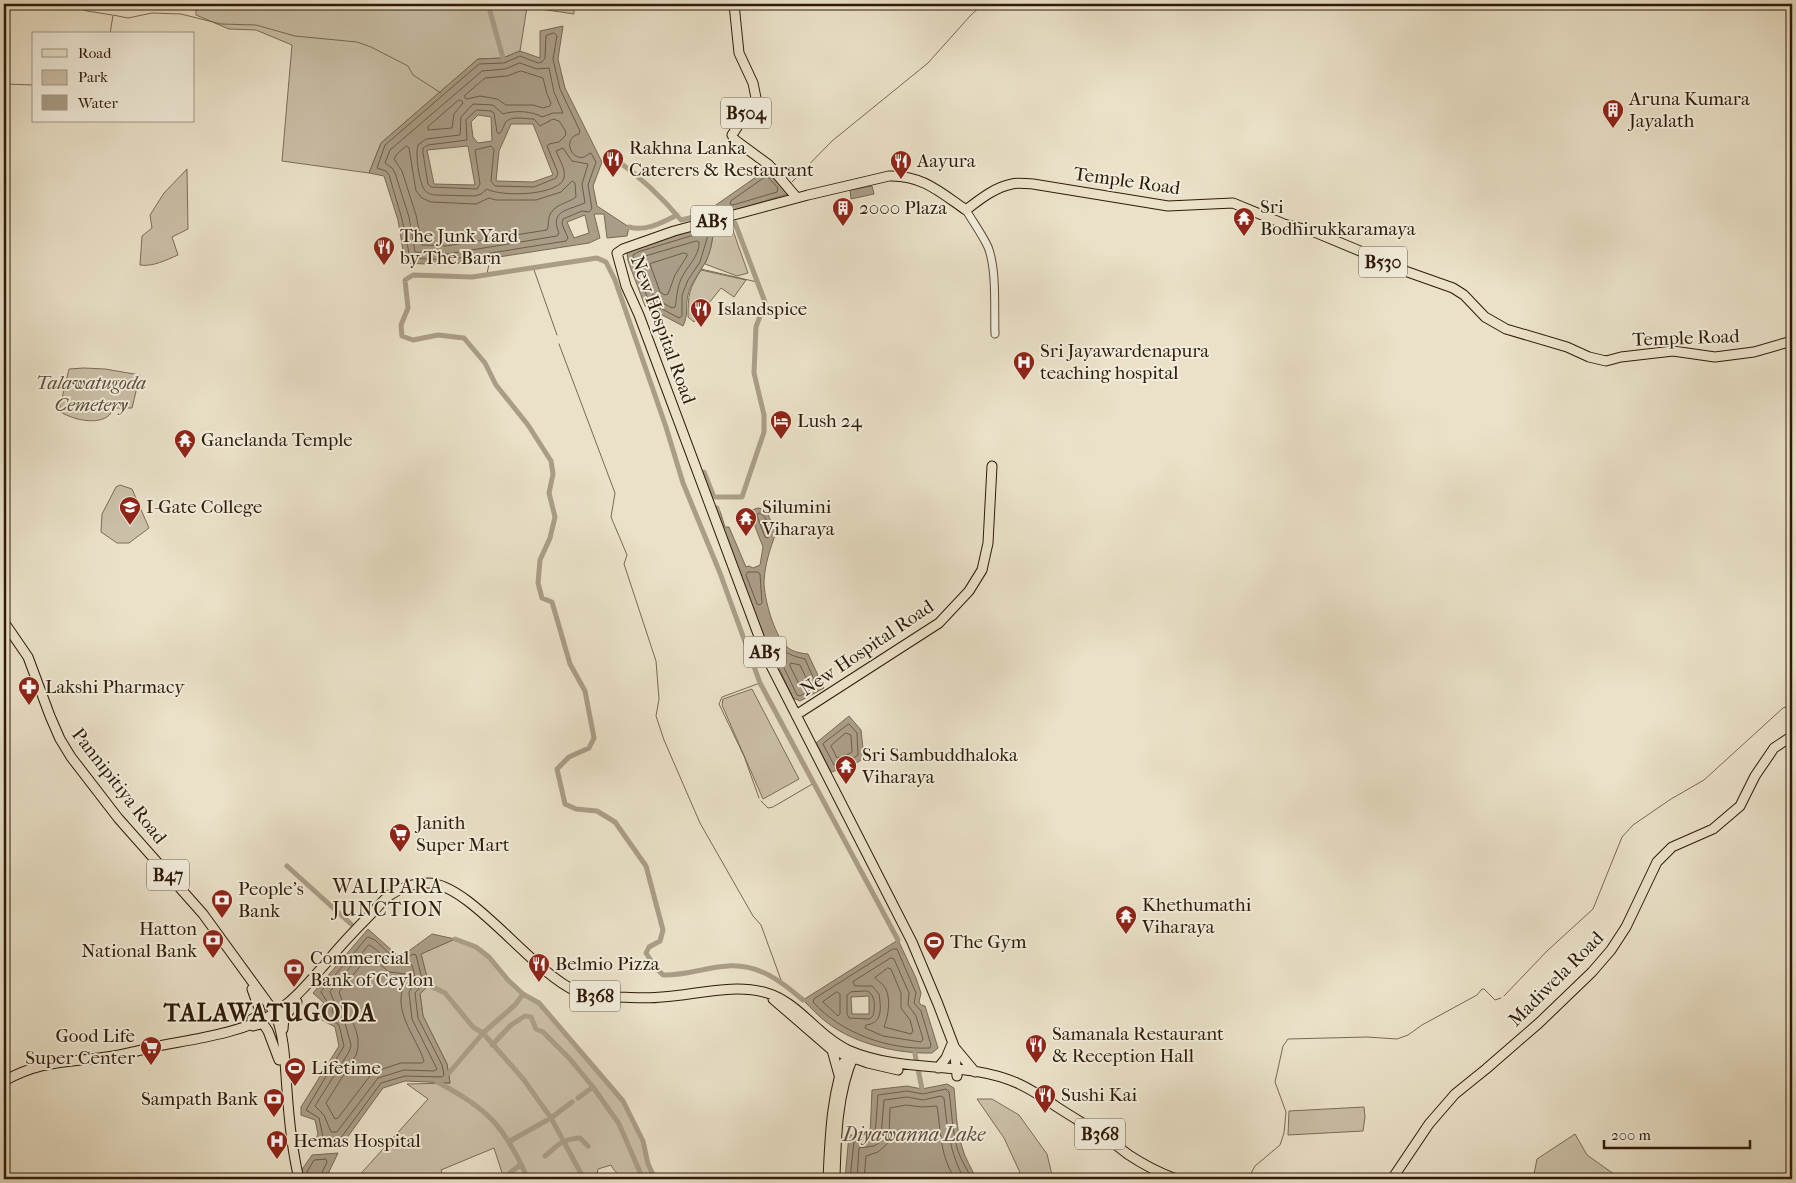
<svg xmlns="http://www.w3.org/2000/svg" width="1796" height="1183" font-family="'IM FELL French Canon',serif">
<rect width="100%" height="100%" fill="#eae1c8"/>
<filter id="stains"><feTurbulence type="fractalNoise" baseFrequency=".004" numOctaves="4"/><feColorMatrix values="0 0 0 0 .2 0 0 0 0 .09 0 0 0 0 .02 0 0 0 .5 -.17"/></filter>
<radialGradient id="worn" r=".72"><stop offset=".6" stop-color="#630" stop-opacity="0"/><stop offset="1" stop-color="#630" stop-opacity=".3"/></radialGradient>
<!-- green -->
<path fill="#cabfa7" stroke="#7c6c58" d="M196,4h378v10l-47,-7 -7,44 -17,7 -25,1 -97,84 -12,30 -87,-12 10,-116 -36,-15 -27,-1 -33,-14z
M187,169l1,60 -16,8 6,18c-12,5 -25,12 -38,10l2,-29 10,-8 -2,-13 14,-22z
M730,222l18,51 -11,3 -32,-12 6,-17 3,-18z
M701,270l45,10 -12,17 -13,-9 -27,34 -6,-5c0,-22 1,-28 13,-47z
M84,368l21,1 35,6 -8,33h-17c-3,3 -5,7 -8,9 -13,8 -36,2 -48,-6l10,-42z
M120,485l12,4 17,39 -20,15h-12l-16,-11 1,-18 14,-27z
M752,689l47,90 -36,20 -41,-94 1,-6z
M455,939l21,8 13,10 19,23 15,14 16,9 64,74 20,24 20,40 5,23 7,15c-18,0 -35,4 -44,-14l-13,4 -2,10h-92l-10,-31 -53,22 3,9h-88l72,-80 -21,-15 43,-1 -3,-19 -24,-48 -3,-22 9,-9 -8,-31z
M977,1099h15l27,16 28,39 6,25h-30l-19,-41z
M1364,1107l1,10 -2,14 -75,4 1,-24z
M1575,1134l12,21 34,24h-88l4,-20z"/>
<!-- water -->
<path fill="#aa9d87" stroke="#786954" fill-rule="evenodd" d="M563,26l-5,33 7,29 37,74 -9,24 4,20 32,21 -2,9 -20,2 -3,-24h-10l6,24 -11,5 -142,22 -42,-2 -7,-43 -14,-44 -15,-3 12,-30 97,-84 25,-1 17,-7 20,7v-27zM478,115l13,2 1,24 -14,2 -5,-6 -2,-15zM511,124h22l20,51 -20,7 -37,-1 3,-30zM468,146l7,39 -41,-1 -7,-34zM585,215l4,18 -15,5 -7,-16z
M769,168l19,26 -83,25 -2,-5z
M872,186l2,8 -23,5 -1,-9z
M705,227l9,2c-2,11 -3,24 -9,34 -6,11 -14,19 -17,32 -3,12 1,19 -5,31l-38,-20 -17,-45 -1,-9 9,-5z
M758,508l8,2 10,23c-6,15 -11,32 -12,48 0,18 10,53 22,65 6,6 14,7 22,8l16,34 -24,13 -7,-3 -29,-62 -48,-124 4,-1 5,16h4l17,40 3,-1 4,2 7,-3 3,-18 -14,-36z
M849,716l12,14 3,28 -12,8 -21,6 -15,-29z
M368,929l29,26 9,-2 26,-19 23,5 -34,15 8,31 -9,9 3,22 24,48 3,19 -45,-2 -22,7 -42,58 -26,-5 3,-7 -3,-14 -14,-5v-8l38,-61 -4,-19 -22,-12 11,-12 -11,-10z
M898,940l18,38 5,15 -2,9 2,3 4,1 13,42 -6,5c-34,1 -76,-9 -103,-29 -10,-7 -18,-16 -26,-24zM869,996v18h-17l-1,-17z
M947,1084l7,4c2,19 2,40 8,59 3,12 10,21 14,32h-131l4,-44 21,1 2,-46 35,-4 15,3z
M338,1153l-11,23 -11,3h-12l-3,-8 11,-16z"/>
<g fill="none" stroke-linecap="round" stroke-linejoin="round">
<!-- shore -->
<path stroke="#6c5c48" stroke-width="1" d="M554,33l3,3 -4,23 7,30 20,42 -1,3c-17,4 -8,27 5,23 2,-1 4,-3 7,-4l5,9 -8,23 4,24 -3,3 -7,-1 -19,8 -1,5 6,14 -2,3 -119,19 -37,-2 -8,-39 -13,-44 -3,-4 -9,-3 8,-23 94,-81 25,-1 16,-7 18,7 4,-1 3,-4 1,-22z
M520,63l17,6 12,-1 5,24 9,21h-10l-11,4c-10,-6 -27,-7 -39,-3l-10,-9 -20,-1 -12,13 -1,18 -34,4 -8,6c-3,8 1,37 6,44 2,4 6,5 10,6l41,1 6,-2 6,-5c13,8 72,7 77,-11 2,-9 -5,-19 -8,-27l7,-3 9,13 16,3 -6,20 3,19c-16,7 -36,7 -26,30l-2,3 -110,18 -32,-2 -6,-35 -14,-44 -3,-5 -7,-5 5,-13 92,-79 23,-2z
M521,71l22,7 4,16 4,9 -1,3 -7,2 -10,-3h-27l-9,-6 -17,-3 -13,3 -2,-1v-3l20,-17 22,-2z
M459,100l3,1 1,2 -9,11 -2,14 -24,2v-3z
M477,110l14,1 3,2 3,19 2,2c3,-3 4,-6 6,-11 5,-8 20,-4 29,-4l6,7 13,-7 6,2 6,9 1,5 -7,7 -10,2 -2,2 11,27 -2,5 -22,9 -39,-1 -4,-5 3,-32 -3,-3 -16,4 5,34 -3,5 -46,-2 -3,-3 -5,-31v-5l5,-3 39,-5 -1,-20z
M407,146l2,2 7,43 6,7 9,4 45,2 13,-6 7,2h40l25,-8 11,-11 3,2 1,14c-9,7 -23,7 -27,20 -1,5 0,9 -2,13l-101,16 -24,-1 -6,-30 -14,-44 -8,-12 3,-5z
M767,176l11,12 -1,4 -44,13 -3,-1 1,-3z
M705,232l3,3 -8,27 -12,18 -6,15v21l-3,2 -30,-16 -16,-42v-5l5,-3z
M697,241l2,1c1,14 -12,24 -18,37 -4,9 -4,18 -6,28l-3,1 -18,-10 -14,-40z
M684,253l3,1v2l-12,19 -7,19 -3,1 -5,-3 -10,-28z
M759,513c8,2 9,12 11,19l-2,6 -3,-1 -8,-21z
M748,572h10l2,2 2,29 -2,2 -3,-1 -11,-29z
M775,643l3,1c7,10 15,12 27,15l11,25v3l-16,9 -3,-1 -23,-48z
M791,663l9,2 8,17 -1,2 -4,3 -3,-1 -10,-20z
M849,724l8,9 1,22 -8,6 -16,4 -11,-21z
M846,733l5,2 1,17 -5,3 -10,3 -6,-12z
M368,937l7,3 20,19 12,-1 6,-4 3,1 7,28 -8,10 3,25 24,47 2,10 -2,2 -37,-1 -24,7 -41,56 -3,1 -14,-3 -4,-19 -13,-8 38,-64 -5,-21 -17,-11 6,-11 -7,-11z
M369,945c20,10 12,25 41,18l2,2 4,16 -7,11 3,27 25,50 -3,2 -30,-1 -26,8 -41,54h-6l-7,-17 -9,-9 34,-54 2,-7 -6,-22 -4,-5 -9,-6 2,-11 -4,-9z
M893,949h4l19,44 -2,10 7,8 10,34 -1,3c-42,2 -89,-15 -117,-46l1,-3z
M371,956l18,16 18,2 1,5c-20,27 8,57 16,82l-2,2h-21l-28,9 -35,46 -3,1 -9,-16 30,-48c6,-16 -2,-36 -14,-46v-9l-3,-8 29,-35z
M891,958l3,1 15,34 -1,12 8,11 7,23 -2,3 -38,-6 -18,-8 1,-3c17,-2 15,-17 13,-31l-7,-8h-17l-2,-4z
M888,968l3,1 10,24v15l9,12 3,11 -2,3 -27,-7c4,-11 8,-29 0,-41 -2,-3 -6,-5 -9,-8z
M867,991c9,3 8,17 6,25l-4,3 -20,-1 -2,-4v-19l4,-3z
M837,992l3,2v20l-2,2 -15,-14z
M308,1179l-1,-7 7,-12 12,-1 1,3 -8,17
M850,1179l4,-38h16l5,-5 3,-41 29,-4 16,3 23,-5 3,3c3,19 3,40 9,59 3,10 10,18 13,28
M857,1179l2,-31 15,-2 5,-3 2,-6 3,-37 23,-3 16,3 18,-4 3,2c3,30 6,55 20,81
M864,1179l2,-23 12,-4 9,-8 2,-7 1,-29 16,-3 16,2 15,-1c4,25 3,53 19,73"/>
<!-- stream -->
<path stroke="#786954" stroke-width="1" d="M67,4l20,7 25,4
M110,34l3,-19 15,3 24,-5 29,1 40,10 35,1 39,11 62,6 14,5 37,19 5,9 28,18
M4,84l30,1
M792,182l40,-41 96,-78 42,-47 13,-12
M533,267l24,68
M701,269l56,13
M487,274l3,-15
M559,344l56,149 -4,24 16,38 -3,9 32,97 3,38 -3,17 8,24 36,83 53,93 8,9 20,55
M759,798l-15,-42 -25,-52 3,-7 38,-14
M761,801l7,7 5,-1 41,-24
M1504,996l43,-45 46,-42 29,-72 11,-12 38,-26 33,-19 79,-72 9,-3
M327,1176v3
M1248,1179l7,-13 25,-21 4,-12 2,-21 -11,-30 8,-36 5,-7 79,-2 30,2 11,-4 14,-10 55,-30 5,-6h2l11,11 6,-2"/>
<!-- canal -->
<path stroke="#aa9d87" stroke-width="5" d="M488,4l15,54
M614,158c25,18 47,38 67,62l22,-5
M629,227c16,5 34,-5 48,-12
M704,472l10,25h28l22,-65v-17l-10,-42 2,-46 9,-25 -30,-79
M717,508l1,4
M287,866l64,58
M429,985l16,8 28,34 10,6 41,47 27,38 33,61
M523,994l16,9 84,98 20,40 5,23 7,15
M803,1000c-22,-19 -44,-36 -75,-34 -22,1 -43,10 -65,9l-8,-8 -9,-14 3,-6 11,-6 3,-11 -17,-64 -31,-44 -18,-11 -21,-2 -11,-5 -8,-35 12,-12 20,-9 5,-10 -9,-47 -15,-27 -18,-62 -10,-4 -4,-15 2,-23 10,-22 5,-21 -6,-24 4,-19 -2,-13 -23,-36 -32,-40 -11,-22 -21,-25 -26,-3 -25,5 -11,-4 -1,-11 7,-17 -3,-28 8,-5 59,2 125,-19 9,4 9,18 51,147 17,56 37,90 40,110 138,257
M492,1045l19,-20 14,-9 6,1 5,12 7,3 26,26 24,29 26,37 24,55
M915,1054l7,35
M449,1073l34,-40 32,-28 8,-11 -15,-14 -19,-23 -13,-10 -21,-8
M437,1082c52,27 67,44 91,97
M578,1098l15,-11
M510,1141l41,-23 21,-16
M545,1156c13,-11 17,-17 35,-18l8,8
M508,1179l2,-6 11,-9"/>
<!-- minor casing -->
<g stroke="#5d4c38" stroke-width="9">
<path id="minor" d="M966,210c7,12 16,24 22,37 9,23 6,62 7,87"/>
</g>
<!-- major casing -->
<g stroke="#2e1a08" stroke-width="11">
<path id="major" d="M734,4l5,49 14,30 3,15 -24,37 3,5 34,25 28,33
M4,622l24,35 22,59 10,23 11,18 47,61 85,96 72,99c10,24 10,52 12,77 2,30 5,60 12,89
M796,715l143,-92 30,-32 13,-21 6,-27 4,-77
M252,989l8,22 -1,5 -7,3
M773,999l59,51 36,13 30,7
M253,1026l8,-2 3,1 4,6 11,29
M283,1029l1,-12 13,-15
M955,1048l20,24
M832,1050l7,25
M938,1068l8,-10 5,-12
M957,1076l-3,-30 -16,-42 -26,-62 -145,-284 -128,-343 -13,-29 -9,-33 6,-4 51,-18 134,-36 81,-19c33,-1 51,16 77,34 13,-10 29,-23 46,-26 6,-2 14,0 21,0l135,22 65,-3 51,21 28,7 60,25 16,9 65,23 11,7 21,22 21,12 61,18 22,10 17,4 15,-4 52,-6 42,6 39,-5 38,-11
M4,1081c38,-21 62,-18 102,-24 18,-2 35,-7 52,-11 36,-7 84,-13 115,-32 21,-13 37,-33 53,-51 14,-17 29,-33 45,-49 6,-6 12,-14 19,-19 10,-7 25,-12 37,-12 42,-1 105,89 149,108 12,5 25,5 39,6 15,0 31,2 47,0 34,-2 71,-14 105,-4 31,9 51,43 81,57 55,24 118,10 169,33 14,6 27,15 40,24 17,11 34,21 51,32 7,5 14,11 21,16 15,10 31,18 47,24
M828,1179c2,-42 3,-87 20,-127
M835,1179c1,-41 2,-86 19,-124
M1392,1179l37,-55 26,-30 31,-25 53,-46 53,-51 19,-22 15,-23 31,-65 15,-15 41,-18 27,-23 15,-30 19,-28 18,-12"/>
</g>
<!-- minor -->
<use href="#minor" stroke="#f1ecdb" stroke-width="7"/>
<!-- major -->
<use href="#major" stroke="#eae1c8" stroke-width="9"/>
</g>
<!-- icons -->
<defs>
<g id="building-pin" transform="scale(1.125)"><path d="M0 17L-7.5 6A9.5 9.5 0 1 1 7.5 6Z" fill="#8f2418" stroke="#f1ecdb"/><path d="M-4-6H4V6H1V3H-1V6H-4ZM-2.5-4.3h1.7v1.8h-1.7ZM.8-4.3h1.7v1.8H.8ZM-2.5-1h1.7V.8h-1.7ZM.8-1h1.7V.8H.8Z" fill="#fff"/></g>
<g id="restaurant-pin" transform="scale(1.125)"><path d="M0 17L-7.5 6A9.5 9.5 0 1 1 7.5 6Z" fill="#8f2418" stroke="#f1ecdb"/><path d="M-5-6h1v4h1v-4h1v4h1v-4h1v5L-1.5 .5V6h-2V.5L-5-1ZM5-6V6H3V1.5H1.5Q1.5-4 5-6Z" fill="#fff"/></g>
<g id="temple-pin" transform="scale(1.125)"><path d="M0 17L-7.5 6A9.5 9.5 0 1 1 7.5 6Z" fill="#8f2418" stroke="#f1ecdb"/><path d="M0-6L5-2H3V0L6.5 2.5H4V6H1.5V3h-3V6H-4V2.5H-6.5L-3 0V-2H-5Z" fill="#fff"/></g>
<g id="hospital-pin" transform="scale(1.125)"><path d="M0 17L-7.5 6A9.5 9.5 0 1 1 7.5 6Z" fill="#8f2418" stroke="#f1ecdb"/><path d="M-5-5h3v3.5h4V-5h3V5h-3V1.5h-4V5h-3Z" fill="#fff"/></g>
<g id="hotel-pin" transform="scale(1.125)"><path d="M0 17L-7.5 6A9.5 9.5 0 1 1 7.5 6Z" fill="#8f2418" stroke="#f1ecdb"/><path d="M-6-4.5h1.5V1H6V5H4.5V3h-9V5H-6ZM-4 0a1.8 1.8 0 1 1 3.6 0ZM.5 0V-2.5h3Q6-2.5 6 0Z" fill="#fff"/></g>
<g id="school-pin" transform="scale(1.125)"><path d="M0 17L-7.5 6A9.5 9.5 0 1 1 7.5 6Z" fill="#8f2418" stroke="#f1ecdb"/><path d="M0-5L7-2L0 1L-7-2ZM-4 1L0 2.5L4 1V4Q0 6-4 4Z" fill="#fff"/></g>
<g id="pharmacy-pin" transform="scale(1.125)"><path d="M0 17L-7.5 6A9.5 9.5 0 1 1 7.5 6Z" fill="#8f2418" stroke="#f1ecdb"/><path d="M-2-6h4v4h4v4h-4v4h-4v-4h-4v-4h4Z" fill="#fff"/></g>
<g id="supermarket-pin" transform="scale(1.125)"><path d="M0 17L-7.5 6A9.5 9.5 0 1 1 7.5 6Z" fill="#8f2418" stroke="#f1ecdb"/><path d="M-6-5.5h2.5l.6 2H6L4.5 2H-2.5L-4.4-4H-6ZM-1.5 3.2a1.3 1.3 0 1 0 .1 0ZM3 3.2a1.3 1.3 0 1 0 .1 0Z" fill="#fff"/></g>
<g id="bank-pin" transform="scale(1.125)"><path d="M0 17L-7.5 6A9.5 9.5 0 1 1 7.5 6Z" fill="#8f2418" stroke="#f1ecdb"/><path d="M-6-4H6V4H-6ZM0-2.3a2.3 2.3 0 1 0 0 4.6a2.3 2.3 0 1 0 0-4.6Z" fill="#fff"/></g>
<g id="stadium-pin" transform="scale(1.125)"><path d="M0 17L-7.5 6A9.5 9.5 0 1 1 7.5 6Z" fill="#8f2418" stroke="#f1ecdb"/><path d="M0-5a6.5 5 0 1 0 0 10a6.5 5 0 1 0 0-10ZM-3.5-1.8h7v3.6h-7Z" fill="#fff"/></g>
</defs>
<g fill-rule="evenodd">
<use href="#building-pin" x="1613" y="110"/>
<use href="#restaurant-pin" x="613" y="159"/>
<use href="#restaurant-pin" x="901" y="161"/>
<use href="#building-pin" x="843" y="208"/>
<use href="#temple-pin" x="1244" y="218"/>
<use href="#restaurant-pin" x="384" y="247"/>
<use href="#restaurant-pin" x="701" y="309"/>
<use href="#hospital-pin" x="1024" y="362"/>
<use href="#hotel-pin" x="781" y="421"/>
<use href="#temple-pin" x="185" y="440"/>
<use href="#school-pin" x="130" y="507"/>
<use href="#temple-pin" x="746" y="518"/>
<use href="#pharmacy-pin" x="29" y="687"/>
<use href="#temple-pin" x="846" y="766"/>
<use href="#supermarket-pin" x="400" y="834"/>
<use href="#bank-pin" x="222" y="900"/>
<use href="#temple-pin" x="1126" y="916"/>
<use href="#bank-pin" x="213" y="940"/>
<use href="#stadium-pin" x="934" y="942"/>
<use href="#restaurant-pin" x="539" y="964"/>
<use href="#bank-pin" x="294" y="969"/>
<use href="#restaurant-pin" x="1036" y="1045"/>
<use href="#supermarket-pin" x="151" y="1047"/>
<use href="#stadium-pin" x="295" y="1068"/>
<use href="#restaurant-pin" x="1045" y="1095"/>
<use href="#bank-pin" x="274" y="1099"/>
<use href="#hospital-pin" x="277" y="1141"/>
</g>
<g text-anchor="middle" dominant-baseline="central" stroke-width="4" stroke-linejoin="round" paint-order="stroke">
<!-- shield labels -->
<g fill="#f1ecdb" stroke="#685947" stroke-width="1">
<rect x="721" y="97.5" width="50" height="31" rx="4"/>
<rect x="691" y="205.5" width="42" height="31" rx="4"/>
<rect x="1359" y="246.5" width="48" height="31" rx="4"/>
<rect x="744" y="636.5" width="42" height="31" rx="4"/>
<rect x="147" y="859.5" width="42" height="31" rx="4"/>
<rect x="570" y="980.5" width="50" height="31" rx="4"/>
<rect x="1075" y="1118.5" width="50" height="31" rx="4"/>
</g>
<g font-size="18" font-weight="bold" fill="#2e1a08">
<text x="746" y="113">B504</text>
<text x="712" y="221">AB5</text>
<text x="1383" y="262">B530</text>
<text x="765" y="652">AB5</text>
<text x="168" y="875">B47</text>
<text x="595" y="996">B368</text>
<text x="1100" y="1134">B368</text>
</g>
<!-- poi labels -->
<g font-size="19" fill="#2e1a08" stroke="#f1ecdb" text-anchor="start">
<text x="1629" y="99">Aruna Kumara<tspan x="1629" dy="22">Jayalath</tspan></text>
<text x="629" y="148">Rakhna Lanka<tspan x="629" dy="22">Caterers &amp; Restaurant</tspan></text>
<text x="917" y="161">Aayura</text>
<text x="1260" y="207">Sri<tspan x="1260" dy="22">Bodhirukkaramaya</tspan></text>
<text x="859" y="208">2000 Plaza</text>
<text x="400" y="236">The Junk Yard<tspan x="400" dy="22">by The Barn</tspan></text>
<text x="717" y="309">Islandspice</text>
<text x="1040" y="351">Sri Jayawardenapura<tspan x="1040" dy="22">teaching hospital</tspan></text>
<text x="797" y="421">Lush 24</text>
<text x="201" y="440">Ganelanda Temple</text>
<text x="146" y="507">I-Gate College</text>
<text x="762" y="507">Silumini<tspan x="762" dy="22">Viharaya</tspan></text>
<text x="45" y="687">Lakshi Pharmacy</text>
<text x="862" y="755">Sri Sambuddhaloka<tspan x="862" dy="22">Viharaya</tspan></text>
<text x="416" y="823">Janith<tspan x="416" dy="22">Super Mart</tspan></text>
<text x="238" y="889">People's<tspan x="238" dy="22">Bank</tspan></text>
<text x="1142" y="905">Khethumathi<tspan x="1142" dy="22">Viharaya</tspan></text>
<text x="197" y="929" text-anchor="end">Hatton<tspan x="197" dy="22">National Bank</tspan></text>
<text x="950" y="942">The Gym</text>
<text x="310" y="958">Commercial<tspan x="310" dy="22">Bank of Ceylon</tspan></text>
<text x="555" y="964">Belmio Pizza</text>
<text x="1052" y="1034">Samanala Restaurant<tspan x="1052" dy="22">&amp; Reception Hall</tspan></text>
<text x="135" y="1036" text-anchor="end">Good Life<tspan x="135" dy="22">Super Center</tspan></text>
<text x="311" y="1068">Lifetime</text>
<text x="1061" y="1095">Sushi Kai</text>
<text x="258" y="1099" text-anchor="end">Sampath Bank</text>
<text x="293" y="1141">Hemas Hospital</text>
</g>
<!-- street labels -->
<g font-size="19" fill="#2e1a08" stroke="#f1ecdb">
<text transform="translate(1127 181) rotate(8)">Temple Road</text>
<text transform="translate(663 330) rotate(70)">New Hospital Road</text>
<text transform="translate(1686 338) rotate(-2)">Temple Road</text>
<text transform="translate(867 648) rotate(-34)">New Hospital Road</text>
<text transform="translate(119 786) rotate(52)">Pannipitiya Road</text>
<text transform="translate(1556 979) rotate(-45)">Madiwela Road</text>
</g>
<!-- park labels -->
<g font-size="19" font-style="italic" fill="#5d4c38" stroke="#f1ecdb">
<text x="91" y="383">Talawatugoda<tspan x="91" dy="22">Cemetery</tspan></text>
</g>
<!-- neighbourhood labels -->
<g font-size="20" letter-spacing="1" fill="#2e1a08" stroke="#f1ecdb">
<text x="388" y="886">WALIPARA<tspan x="388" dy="23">JUNCTION</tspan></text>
</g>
<!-- water labels -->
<g font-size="20" font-style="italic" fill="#604e3b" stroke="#f1ecdb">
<text x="914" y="1134">Diyawanna Lake</text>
</g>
<!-- district labels -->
<g font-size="24" font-weight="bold" letter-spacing="1" fill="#2e1a08" stroke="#f1ecdb">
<text x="270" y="1013">TALAWATUGODA</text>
</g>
</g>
<!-- margin -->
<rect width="1796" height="1183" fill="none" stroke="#eae1c8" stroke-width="20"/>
<rect x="5" y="5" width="1786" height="1173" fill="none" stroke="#2e1a08" stroke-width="2.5"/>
<rect x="10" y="10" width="1776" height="1163" fill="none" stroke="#2e1a08"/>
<!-- legend -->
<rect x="32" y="32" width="162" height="90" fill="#f1ecdb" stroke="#a39887"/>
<rect x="42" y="49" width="25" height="8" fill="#eae1c8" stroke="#a39887"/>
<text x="78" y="58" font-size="15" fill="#2e1a08">Road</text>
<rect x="42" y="70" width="25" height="15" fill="#cabfa7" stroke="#a39887"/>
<text x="78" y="82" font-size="15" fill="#2e1a08">Park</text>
<rect x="42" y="95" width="25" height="15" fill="#aa9d87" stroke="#a39887"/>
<text x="78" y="108" font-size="15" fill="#2e1a08">Water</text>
<!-- scale -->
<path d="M1604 1140v8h146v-8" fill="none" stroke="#2e1a08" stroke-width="2.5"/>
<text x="1611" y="1140" font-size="15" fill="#2e1a08" stroke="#f1ecdb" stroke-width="4" paint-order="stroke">200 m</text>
<rect width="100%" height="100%" filter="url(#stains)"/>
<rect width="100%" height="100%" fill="url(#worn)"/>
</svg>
